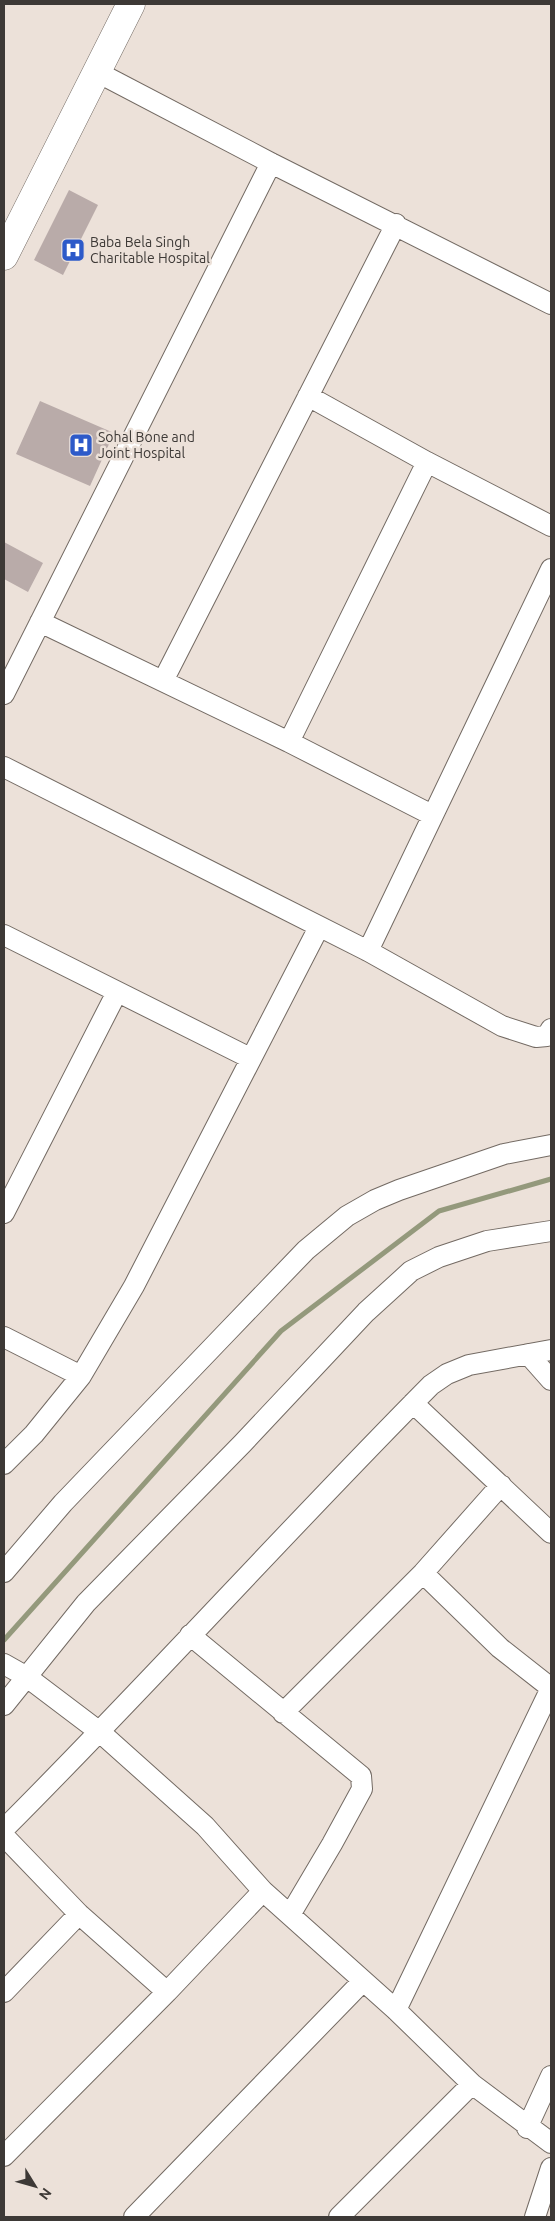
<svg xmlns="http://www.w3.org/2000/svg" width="555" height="2221" font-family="Ubuntu,sans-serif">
<rect width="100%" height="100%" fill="#ece1d9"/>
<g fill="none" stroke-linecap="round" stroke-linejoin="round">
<!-- stream -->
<path stroke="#94997c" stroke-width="5" d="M4,1640l277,-309 158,-120 112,-32"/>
</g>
<!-- building -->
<path fill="#b9aba9" d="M69,190l29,15 -35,70 -29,-15z
M40,401l74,32 -24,53 -74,-32z
M4,542l39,21 -15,29 -24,-13z"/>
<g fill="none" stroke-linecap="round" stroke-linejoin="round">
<!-- minor casing -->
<g stroke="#736a63" stroke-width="22">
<path id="minor" d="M97,72l174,91 280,141
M308,396l119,66 124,64
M40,622l249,120 143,73
M163,681l233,-457
M4,694l267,-531
M289,742l138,-280
M4,767l364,184 134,75 34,11 11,-1 4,-7
M4,935l246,123
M368,951l183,-382
M4,1213l113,-221
M4,1337l77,39
M528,1354l23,26
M413,1403l138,130
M4,1464l30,-30 47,-58 53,-90 185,-359
M4,1572l59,-69 165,-172 78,-81 41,-34 28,-16 24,-10 105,-36 47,-9
M190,1635l171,141 1,13 -30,55 -42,71
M4,1664l23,13 74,56 104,93 58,65 133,119 76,74 79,59
M4,1705l82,-102 156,-159 124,-132 45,-41 28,-14 48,-16 64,-10
M283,1713l140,-140 78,-88
M4,1829c145,-145 282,-298 427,-444l16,-11 22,-9 82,-15
M4,1836l75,78 88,78
M4,1992l75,-78
M396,2010l155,-322 -51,-40 -77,-75
M527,2128l24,-52
M4,2156l163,-164 96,-101
M134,2217l229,-236
M339,2217l133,-133
M535,2217l16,-49"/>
</g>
<!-- secondary casing -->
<g stroke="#736a63" stroke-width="29">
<path id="secondary" d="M4,256l127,-252"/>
</g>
<!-- minor -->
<use href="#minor" stroke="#fff" stroke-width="20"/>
<!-- secondary -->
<use href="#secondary" stroke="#fff" stroke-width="28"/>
</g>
<!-- icons -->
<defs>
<g id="hospital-square" transform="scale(1.25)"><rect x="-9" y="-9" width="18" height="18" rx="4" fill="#2d5ac9" stroke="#ece1d9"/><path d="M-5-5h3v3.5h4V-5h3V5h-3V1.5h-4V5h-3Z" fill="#fff"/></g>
</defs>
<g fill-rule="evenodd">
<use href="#hospital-square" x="73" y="250"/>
<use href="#hospital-square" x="81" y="445"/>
</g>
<g text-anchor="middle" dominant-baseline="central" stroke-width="5" stroke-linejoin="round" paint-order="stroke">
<!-- poi labels -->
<g font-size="14" fill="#3d3936" stroke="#ece1d9" text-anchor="start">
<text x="90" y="242">Baba Bela Singh<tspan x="90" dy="16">Charitable Hospital</tspan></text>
<text x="98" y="437">Sohal Bone and<tspan x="98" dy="16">Joint Hospital</tspan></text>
</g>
</g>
<!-- border -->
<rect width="555" height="2221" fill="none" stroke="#3d3936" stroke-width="10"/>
<!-- north arrow -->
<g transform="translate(35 2186) rotate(127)" stroke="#ece1d9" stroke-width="4" paint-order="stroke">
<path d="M0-4L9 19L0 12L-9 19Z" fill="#3d3936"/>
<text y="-8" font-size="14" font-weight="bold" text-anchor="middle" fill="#3d3936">N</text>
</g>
</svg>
